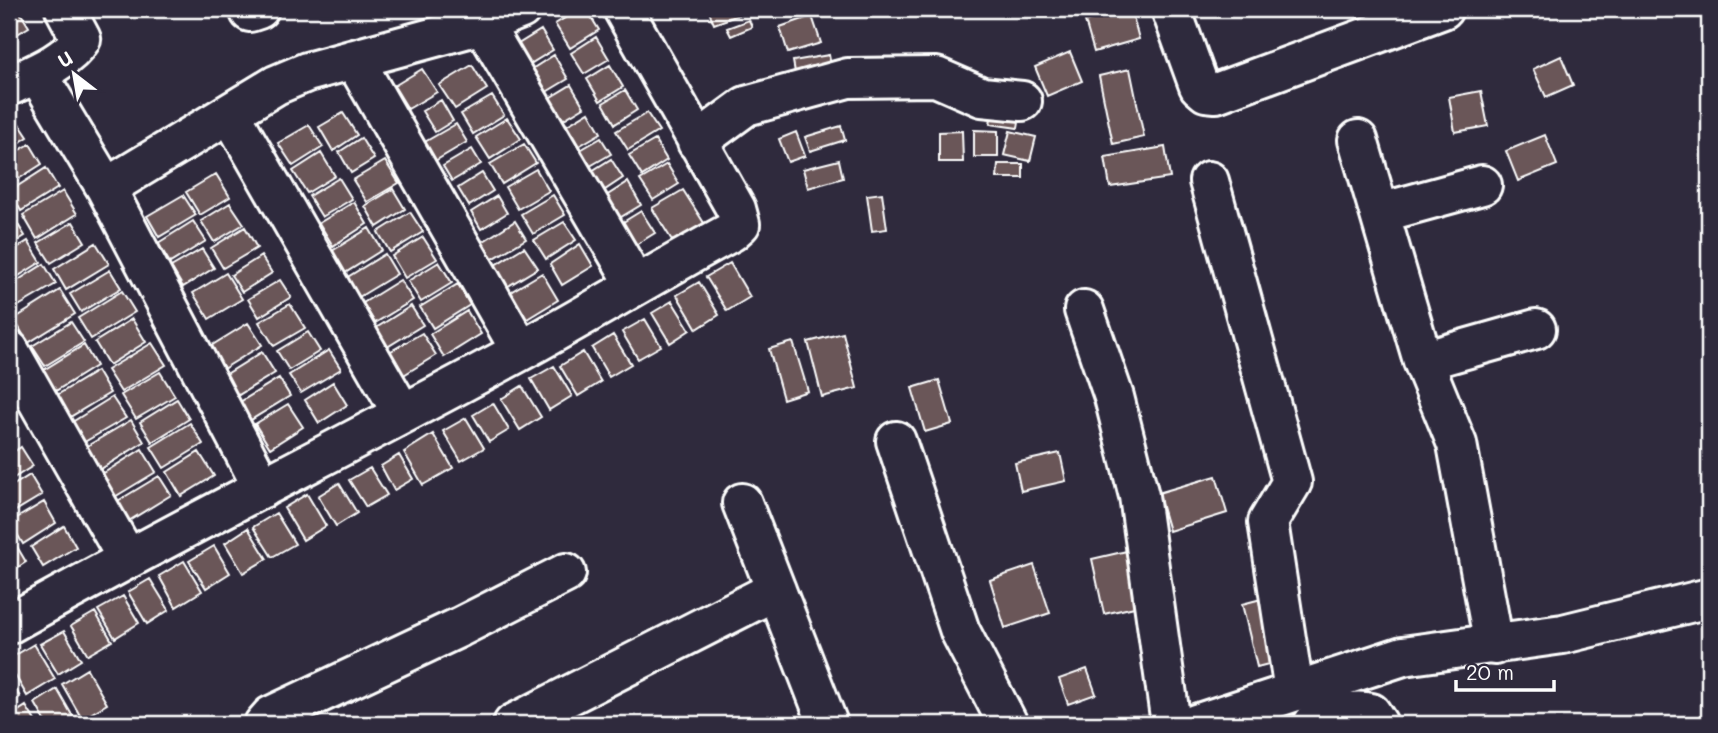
<svg xmlns="http://www.w3.org/2000/svg" width="1718" height="733" font-family="Mali,sans-serif">
<rect width="100%" height="100%" fill="#2f2a3d"/>
<filter id="ink" filterUnits="userSpaceOnUse"><feTurbulence type="fractalNoise" baseFrequency=".0143" numOctaves="2"/><feDisplacementMap in="SourceGraphic" scale="14" xChannelSelector="R" yChannelSelector="G"/><feConvolveMatrix kernelMatrix="1 2 1 2 8 2 1 2 1" color-interpolation-filters="sRGB"/></filter>
<g filter="url(#ink)">
<!-- building -->
<path fill="#6b5659" stroke="#fff" stroke-width="2" d="M9,9h9l11,18 -20,12z
M580,9h6l13,21 -29,18 -15,-24z
M708,9h38l1,3 -33,12z
M1131,9l8,30 -45,13 -9,-31z
M812,16l9,27 -33,10 -8,-26z
M749,20l3,7 -21,9 -4,-8z
M541,30l12,20 -31,19 -12,-20z
M596,37l13,22 -25,15 -13,-21z
M1070,52l12,29 -35,15 -12,-29z
M554,55l14,24 -30,18 -14,-23z
M829,55l3,17 -36,6 -3,-17z
M1561,56l12,29 -27,12 -13,-28z
M472,65l15,24 -32,20 -16,-24z
M610,65l13,22 -23,14 -13,-22z
M422,69l15,23 -29,17 -14,-23z
M1130,69l14,68 -31,7 -14,-68z
M571,85l13,22 -30,18 -13,-22z
M625,90l12,20 -22,14 -12,-21z
M1481,91l7,35 -33,6 -6,-35z
M492,96l12,19 -31,19 -12,-20z
M441,100l12,21 -18,11 -13,-21z
M994,101l28,4 -4,23 -28,-4z
M589,112l12,21 -29,17 -13,-20z
M12,113l16,24 -19,12v-34z
M343,113l14,22 -24,16 -14,-24z
M647,113l12,18 -31,19 -12,-19z
M507,118l14,21 -31,20 -14,-22z
M456,124l11,18 -32,19 -12,-18z
M309,125l14,22 -30,19 -15,-23z
M841,126l4,14 -35,11 -5,-14z
M974,130l24,1v26h-24z
M962,131l1,31h-24v-30z
M1010,131l26,6 -6,24 -26,-6z
M796,132l9,24 -17,6 -9,-23z
M1545,135l12,30 -39,16 -12,-30z
M361,138l13,21 -23,14 -12,-21z
M601,138l10,16 -26,15 -10,-16z
M655,140l12,20 -25,16 -13,-21z
M30,144l12,20 -33,21v-29z
M524,144l12,19 -34,21 -12,-20z
M1165,147l5,31 -60,9 -5,-30z
M472,149l9,15 -29,17 -9,-15z
M321,153l14,23 -28,17 -14,-22z
M611,159l12,19 -24,16 -12,-20z
M839,160l4,18 -35,10 -5,-19z
M385,161l14,22 -32,19 -14,-22z
M667,164l12,20 -26,16 -13,-20z
M998,164h25v14h-26z
M46,168l12,20 -37,23 -11,-20z
M536,169l13,22 -31,18 -13,-22z
M482,173l11,18 -24,15 -11,-18z
M216,174l14,23 -30,18 -14,-23z
M339,178l13,21 -30,18 -13,-21z
M628,182l13,23 -25,15 -13,-22z
M393,189l12,20 -28,18 -12,-21z
M683,190l21,33 -31,19 -21,-34z
M63,191l14,23 -40,25 -14,-24z
M882,193l5,36 -15,2 -5,-36z
M183,195l13,20 -37,22 -12,-21z
M553,195l12,20 -32,19 -12,-20z
M497,196l10,17 -26,16 -10,-17z
M354,202l13,22 -34,22 -14,-23z
M230,203l14,21 -30,18 -13,-21z
M641,211l14,22 -21,13 -14,-22z
M410,212l13,20 -33,20 -12,-20z
M12,215l13,21 -16,10v-29z
M193,221l13,20 -36,22 -12,-20z
M515,221l11,18 -40,24 -10,-17z
M73,222l12,20 -34,21 -13,-20z
M564,222l12,18 -30,19 -12,-19z
M245,227l12,21 -34,20 -12,-20z
M369,228l13,22 -37,23 -13,-22z
M423,237l14,22 -32,19 -13,-22z
M28,241l13,21 -32,20v-29z
M96,243l13,21 -43,26 -12,-21z
M580,244l13,22 -31,19 -12,-21z
M524,247l14,21 -43,26 -13,-21z
M202,249l12,19 -31,19 -12,-20z
M385,254l12,20 -38,23 -13,-19z
M261,256l11,17 -30,19 -11,-17z
M439,262l13,21 -31,19 -13,-21z
M730,263l20,34 -23,14 -21,-34z
M44,264l12,20 -41,24 -6,-10v-12z
M110,270l11,18 -40,24 -11,-18z
M226,273l16,26 -33,20 -16,-26z
M542,273l16,27 -44,27 -17,-27z
M280,280l11,17 -32,20 -11,-18z
M400,280l13,20 -38,23 -12,-20z
M699,282l20,33 -22,14 -20,-34z
M458,284l12,21 -37,23 -13,-21z
M60,290l15,24 -47,29 -14,-24z
M122,291l13,21 -44,27 -13,-21z
M672,301l18,29 -20,13 -18,-30z
M290,304l15,24 -31,18 -15,-24z
M411,306l12,19 -44,27 -11,-19z
M467,311l14,23 -37,23 -14,-23z
M132,319l14,23 -37,23 -14,-23z
M645,319l16,27 -23,13 -16,-27z
M71,322l13,20 -39,24 -13,-20z
M248,323l14,22 -47,29 -14,-22z
M308,332l12,19 -31,19 -12,-19z
M422,333l14,22 -42,26 -15,-23z
M843,333l14,55 -35,9 -14,-55z
M613,335l18,29 -22,13 -17,-29z
M793,342l15,49 -25,8 -14,-50z
M152,343l14,22 -45,27 -14,-22z
M84,345l12,21 -42,26 -12,-21z
M329,350l12,19 -40,24 -12,-18z
M262,352l13,21 -43,26 -12,-21z
M583,352l18,30 -23,14 -18,-30z
M554,366l18,30 -23,14 -18,-31z
M97,371l13,22 -40,24 -13,-22z
M160,372l15,24 -39,23 -15,-24z
M279,378l11,18 -44,27 -11,-18z
M939,380l13,44 -27,8 -13,-44z
M333,382l14,23 -28,18 -14,-23z
M522,386l19,31 -21,13 -19,-31z
M112,397l14,21 -45,26 -12,-20z
M177,399l12,20 -37,23 -12,-20z
M493,403l16,27 -20,12 -16,-27z
M288,404l15,23 -33,21 -15,-24z
M466,418l18,30 -23,13 -18,-30z
M131,420l13,22 -48,30 -14,-23z
M190,423l13,21 -39,24 -13,-21z
M433,434l20,34 -30,17 -19,-33z
M21,447l12,19 -24,15v-26z
M142,449l14,23 -43,26 -14,-22z
M199,452l15,24 -33,20 -14,-24z
M1060,453l6,28 -45,10 -6,-28z
M399,455l14,24 -19,11 -13,-24z
M370,468l17,27 -21,12 -17,-27z
M30,475l12,20 -30,18 -3,-25z
M159,476l12,19 -44,27 -11,-20z
M1216,476l11,37 -58,18 -11,-38z
M339,483l18,30 -21,13 -18,-30z
M307,494l19,32 -23,14 -19,-32z
M44,502l12,21 -33,21 -13,-22z
M276,513l19,31 -23,13 -19,-30z
M64,526l12,21 -33,20 -12,-20z
M248,528l19,31 -24,14 -18,-30z
M13,540l13,22 -17,11v-30z
M214,546l16,27 -24,15 -17,-27z
M1131,550l12,55 -39,9 -12,-55z
M184,561l18,30 -26,16 -17,-31z
M1034,565l16,48 -45,15 -15,-48z
M150,579l19,31 -22,14 -19,-32z
M123,596l16,27 -24,15 -17,-28z
M1269,597l15,63 -27,7 -15,-63z
M95,612l17,29 -24,14 -17,-29z
M64,631l17,29 -23,14 -18,-30z
M34,644l21,35 -28,17 -18,-31v-6z
M87,669l20,35 -25,15 -20,-35z
M1087,669l9,25 -28,10 -9,-25z
M9,678l11,19 -11,7z
M57,689l19,33 -4,2h-25l-12,-21z
M26,706l11,18h-28v-7z"/>
<g fill="none" stroke-linecap="round" stroke-linejoin="round">
<!-- minor casing -->
<g stroke="#fff" stroke-width="44">
<path id="minor" d="M1171,9l28,77 7,6 10,1 227,-84
M250,12l9,-3
M483,24l152,259
M354,59l167,292
M37,73l69,115 157,300
M9,86c23,-11 58,-24 72,-47l-16,-30
M230,113l172,300
M1358,140l65,221 34,83 37,201
M697,142l49,-36 102,-28 88,-1 46,20 40,4
M1209,181l83,301 -24,40 26,169
M106,188l170,-103 31,-13 176,-48 38,-15
M1380,213l102,-28
M1084,310l30,87 25,99 32,228
M9,350l118,208
M1423,361l113,-32
M896,441l64,190 48,93
M742,503l86,221
M9,624c168,-94 340,-180 510,-272 71,-39 140,-81 212,-120l9,-8 -4,-15 -113,-200
M264,724l7,-8 189,-89 106,-54
M513,724l263,-134
M1196,724l207,-68 160,-22 146,-36
M1313,724c20,-7 36,-16 58,-11l7,11"/>
</g>
<!-- minor -->
<use href="#minor" stroke="#2f2a3d" stroke-width="38"/>
</g>
</g>
<!-- margin -->
<rect width="1718" height="733" fill="none" stroke="#2f2a3d" stroke-width="35"/>
<rect x="18" y="18" width="1683" height="698" fill="none" stroke="#fff" stroke-width="2.5" filter="url(#ink)"/>
<!-- north arrow -->
<g transform="translate(74 74) rotate(329)" stroke="#2f2a3d" stroke-width="5" paint-order="stroke">
<path d="M0-5L12 26L0 18L-12 26Z" fill="#ffffff"/>
<text y="-10" font-size="19" font-weight="bold" text-anchor="middle" fill="#ffffff">U</text>
</g>
<!-- scale -->
<path d="M1456 680v10h98v-10" fill="none" stroke="#ffffff" stroke-width="3.5"/>
<text x="1466" y="680" font-size="21" fill="#ffffff" stroke="#2f2a3d" stroke-width="5" paint-order="stroke">20 m</text>
</svg>
